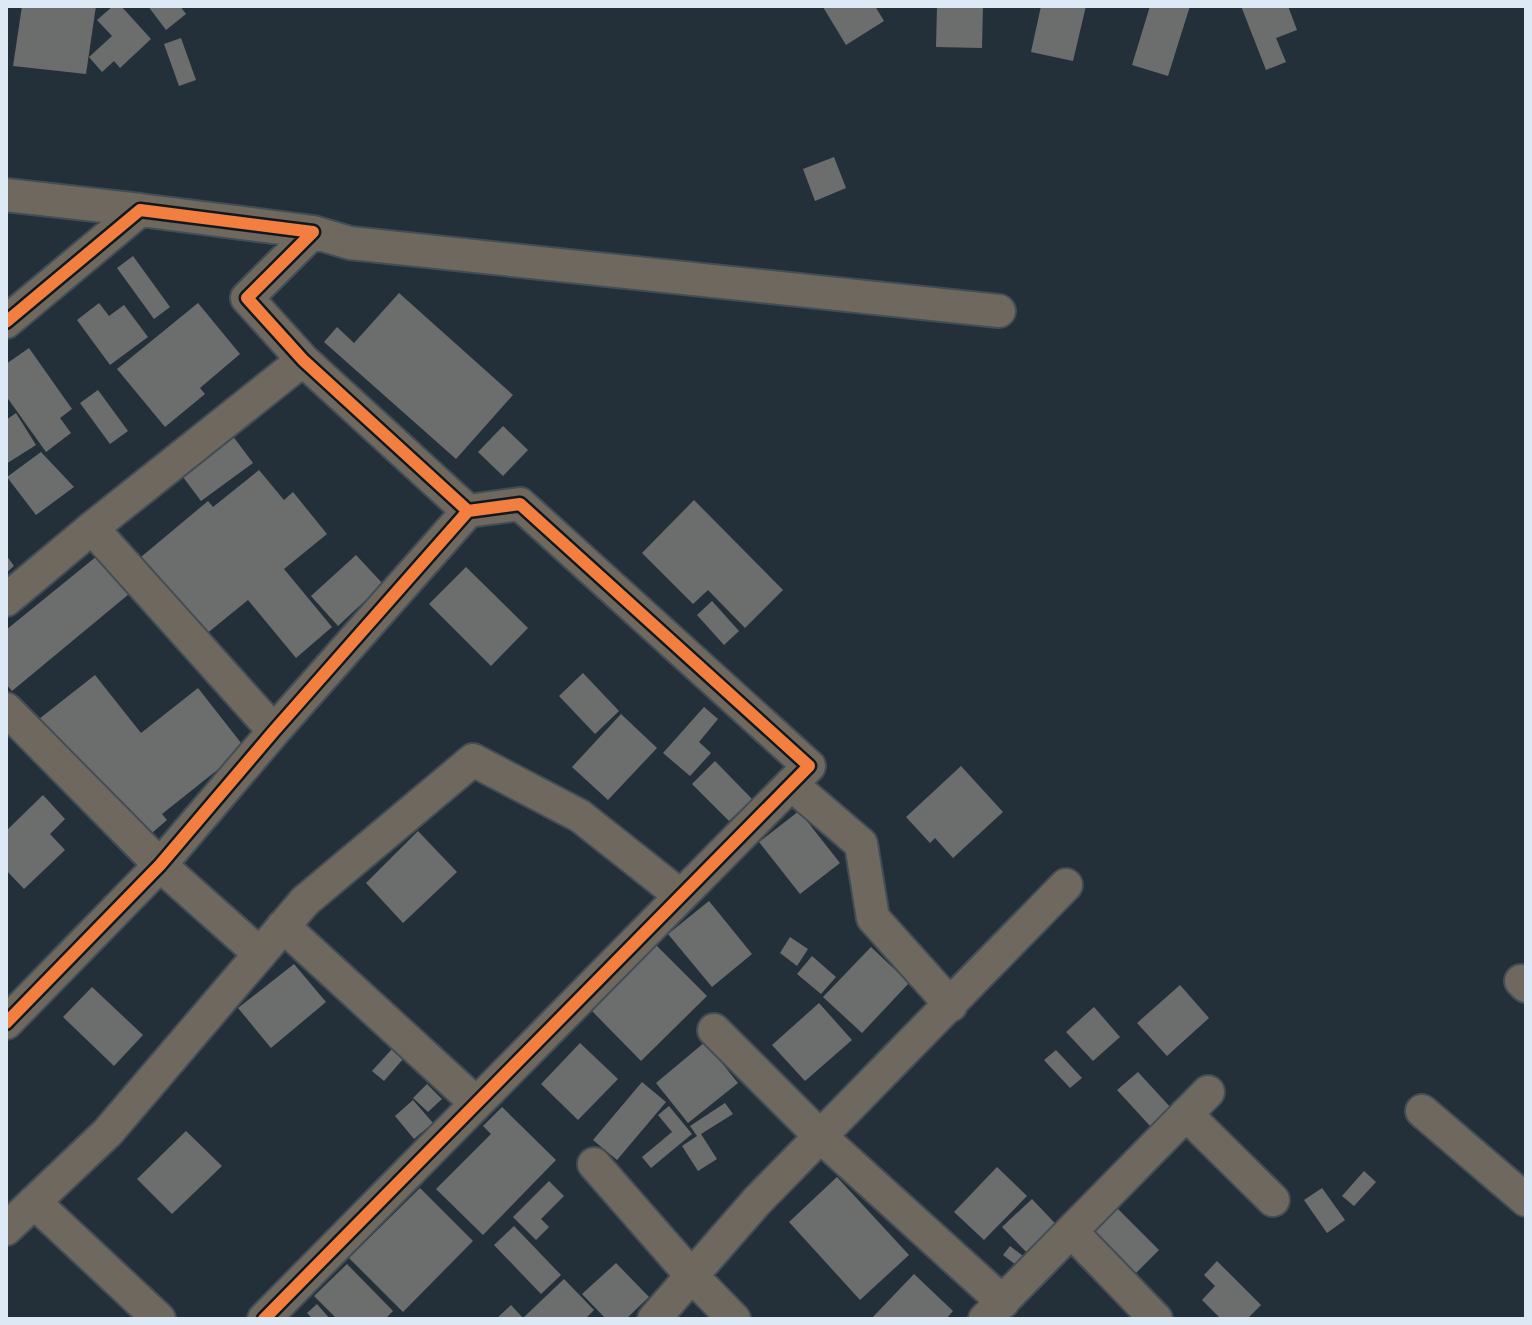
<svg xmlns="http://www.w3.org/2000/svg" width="1532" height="1325" font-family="Figtree,sans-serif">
<rect width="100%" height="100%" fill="#243039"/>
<!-- building -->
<path fill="#6c6e6d" d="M22,6h74l-10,68 -73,-8z
M113,6h8l30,33 -31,29 -6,-7 -12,11 -13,-15 23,-21 -15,-16z
M148,6h32l6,8 -20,16z
M825,6h50l9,15 -38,24 -23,-38z
M937,6h46l-1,42 -46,-1z
M1041,6h45l-13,55 -42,-9z
M1150,6h40l-22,70 -36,-11z
M1241,6h47l9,24 -21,8 10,24 -20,8z
M181,38l15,42 -17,6 -15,-42z
M834,157l12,31 -31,13 -12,-32z
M133,256l37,51 -16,12 -37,-51z
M399,293l114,102 -57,64 -132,-117 13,-15 17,16z
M99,303l10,13 15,-11 24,32 -38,28 -33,-45z
M198,303l42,51 -40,34 5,6 -40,33 -48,-58z
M29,348l43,61 -12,9 11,15 -25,19 -40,-56v-32z
M98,390l30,41 -18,13 -30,-41z
M16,413l20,32 -30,19v-44z
M503,426l25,24 -25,26 -25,-24z
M229,431l24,32 -52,38 -24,-32z
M41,452l33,35 -38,28 -29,-38z
M259,470l25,30 9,-8 34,42 -43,35 48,58 -36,31 -48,-58 -43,35 -64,-78 67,-56 5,6z
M694,500l89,90 -38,38 -37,-38 -15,14 -51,-51z
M6,555l8,11 -8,7z
M356,555l27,29 -45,42 -27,-30z
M97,556l32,38 -117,97 -6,-7v-54z
M466,567l62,61 -37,38 -62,-62z
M712,601l27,30 -15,14 -27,-30z
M583,673l36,38 -24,23 -36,-38z
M95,675l46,58 57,-45 47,60 -83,66 5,6 -21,18 -45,-40 -62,-79z
M704,707l14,12 -19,23 12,11 -21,23 -27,-23z
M621,714l36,34 -49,52 -36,-33z
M715,761l37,38 -23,22 -37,-37z
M961,766l42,46 -50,46 -18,-20 -5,5 -24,-26z
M43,795l22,24 -15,15 15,16 -41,39 -18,-19v-39z
M799,811l41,52 -40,31 -41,-52z
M418,831l39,41 -54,51 -37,-40z
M709,901l43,53 -40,33 -44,-53z
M790,937l18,12 -11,17 -17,-13z
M656,945l51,51 -66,65 -50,-51z
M871,947l38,36 -47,50 -39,-36z
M812,956l24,21 -15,17 -24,-20z
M294,964l32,38 -55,46 -33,-40z
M1180,985l29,33 -42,38 -30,-33z
M92,987l51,48 -29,31 -51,-49z
M819,1003l33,37 -47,41 -33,-36z
M1094,1007l26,30 -27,24 -27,-29z
M705,1042l33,41 -50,40 -32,-40z
M580,1043l38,36 -40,41 -37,-36z
M392,1049l11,10 -19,22 -12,-10z
M1056,1050l26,28 -12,10 -26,-28z
M1138,1072l34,37 -21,18 -34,-37z
M642,1082l24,20 -49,58 -24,-20z
M427,1084l15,15 -14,13 -15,-14z
M413,1100l20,23 -19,16 -19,-23z
M725,1103l8,11 -32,20 16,25 -19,12 -16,-25 15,-10 -7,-10z
M669,1106l23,28 -41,34 -9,-11 30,-25 -14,-17z
M502,1107l54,53 -73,75 -47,-46 55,-55 -8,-8z
M186,1131l36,35 -50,48 -35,-35z
M997,1167l30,29 -43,44 -30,-28z
M1364,1171l12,11 -22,24 -12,-10z
M837,1177l72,78 -49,45 -71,-78z
M549,1181l15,15 -23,23 8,8 -13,13 -23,-23z
M420,1188l53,53 -70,71 -54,-54z
M1322,1188l23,32 -18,13 -23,-33z
M1032,1199l35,37 -29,28 -36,-37z
M1114,1205l45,45 -27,27 -46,-44z
M514,1226l47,49 -20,19 -47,-49z
M1010,1246l13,10 -7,9 -13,-10z
M1217,1261l44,44 -14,14h-26l-19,-19 13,-14 -11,-11z
M616,1263l33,34 -23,22h-20l-24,-25z
M347,1264l46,47 -8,8h-48l-23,-23z
M914,1274l39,37 -7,8h-75z
M564,1279l30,31 -9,9h-89l15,-14 12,13z
M317,1304l13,15h-17l-6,-6z"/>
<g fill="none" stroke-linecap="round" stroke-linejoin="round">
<!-- minor casing -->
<g stroke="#434d55" stroke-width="36">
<path id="minor" d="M6,195l134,15
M313,232l37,11 649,68
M6,322l134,-112 173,22 -66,66 56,62 165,151 -194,220 -114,134 -154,158
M92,528l182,203
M6,600l86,-72 211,-168
M6,709l154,156 100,89
M791,784l70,60 12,74 78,87
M283,926l193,177
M1521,981l5,5
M714,1030l107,107 182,165
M1422,1111l104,89
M1186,1114l87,86
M594,1164l97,111 43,44
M34,1202l125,117
M6,1229l102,-97 197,-231 168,-141 107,56 101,80
M1072,1232l84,87
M264,1319l545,-553 -289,-262 -52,7
M654,1319l103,-118 309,-316
M985,1319l223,-227"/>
</g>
<!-- minor -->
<use href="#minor" stroke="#6e685f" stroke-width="32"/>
<!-- cycleway casing -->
<g stroke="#0f181f" stroke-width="17">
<path id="cycleway" d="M6,322l134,-112 173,22 -66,66 56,62 165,151 -194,220 -114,134 -154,158
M264,1319l545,-553 -289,-262 -52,7"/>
</g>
<!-- cycleway -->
<use href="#cycleway" stroke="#f27e40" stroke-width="12"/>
</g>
<!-- border -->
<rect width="1532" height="1325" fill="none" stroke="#ddeaf5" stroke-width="16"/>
</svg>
